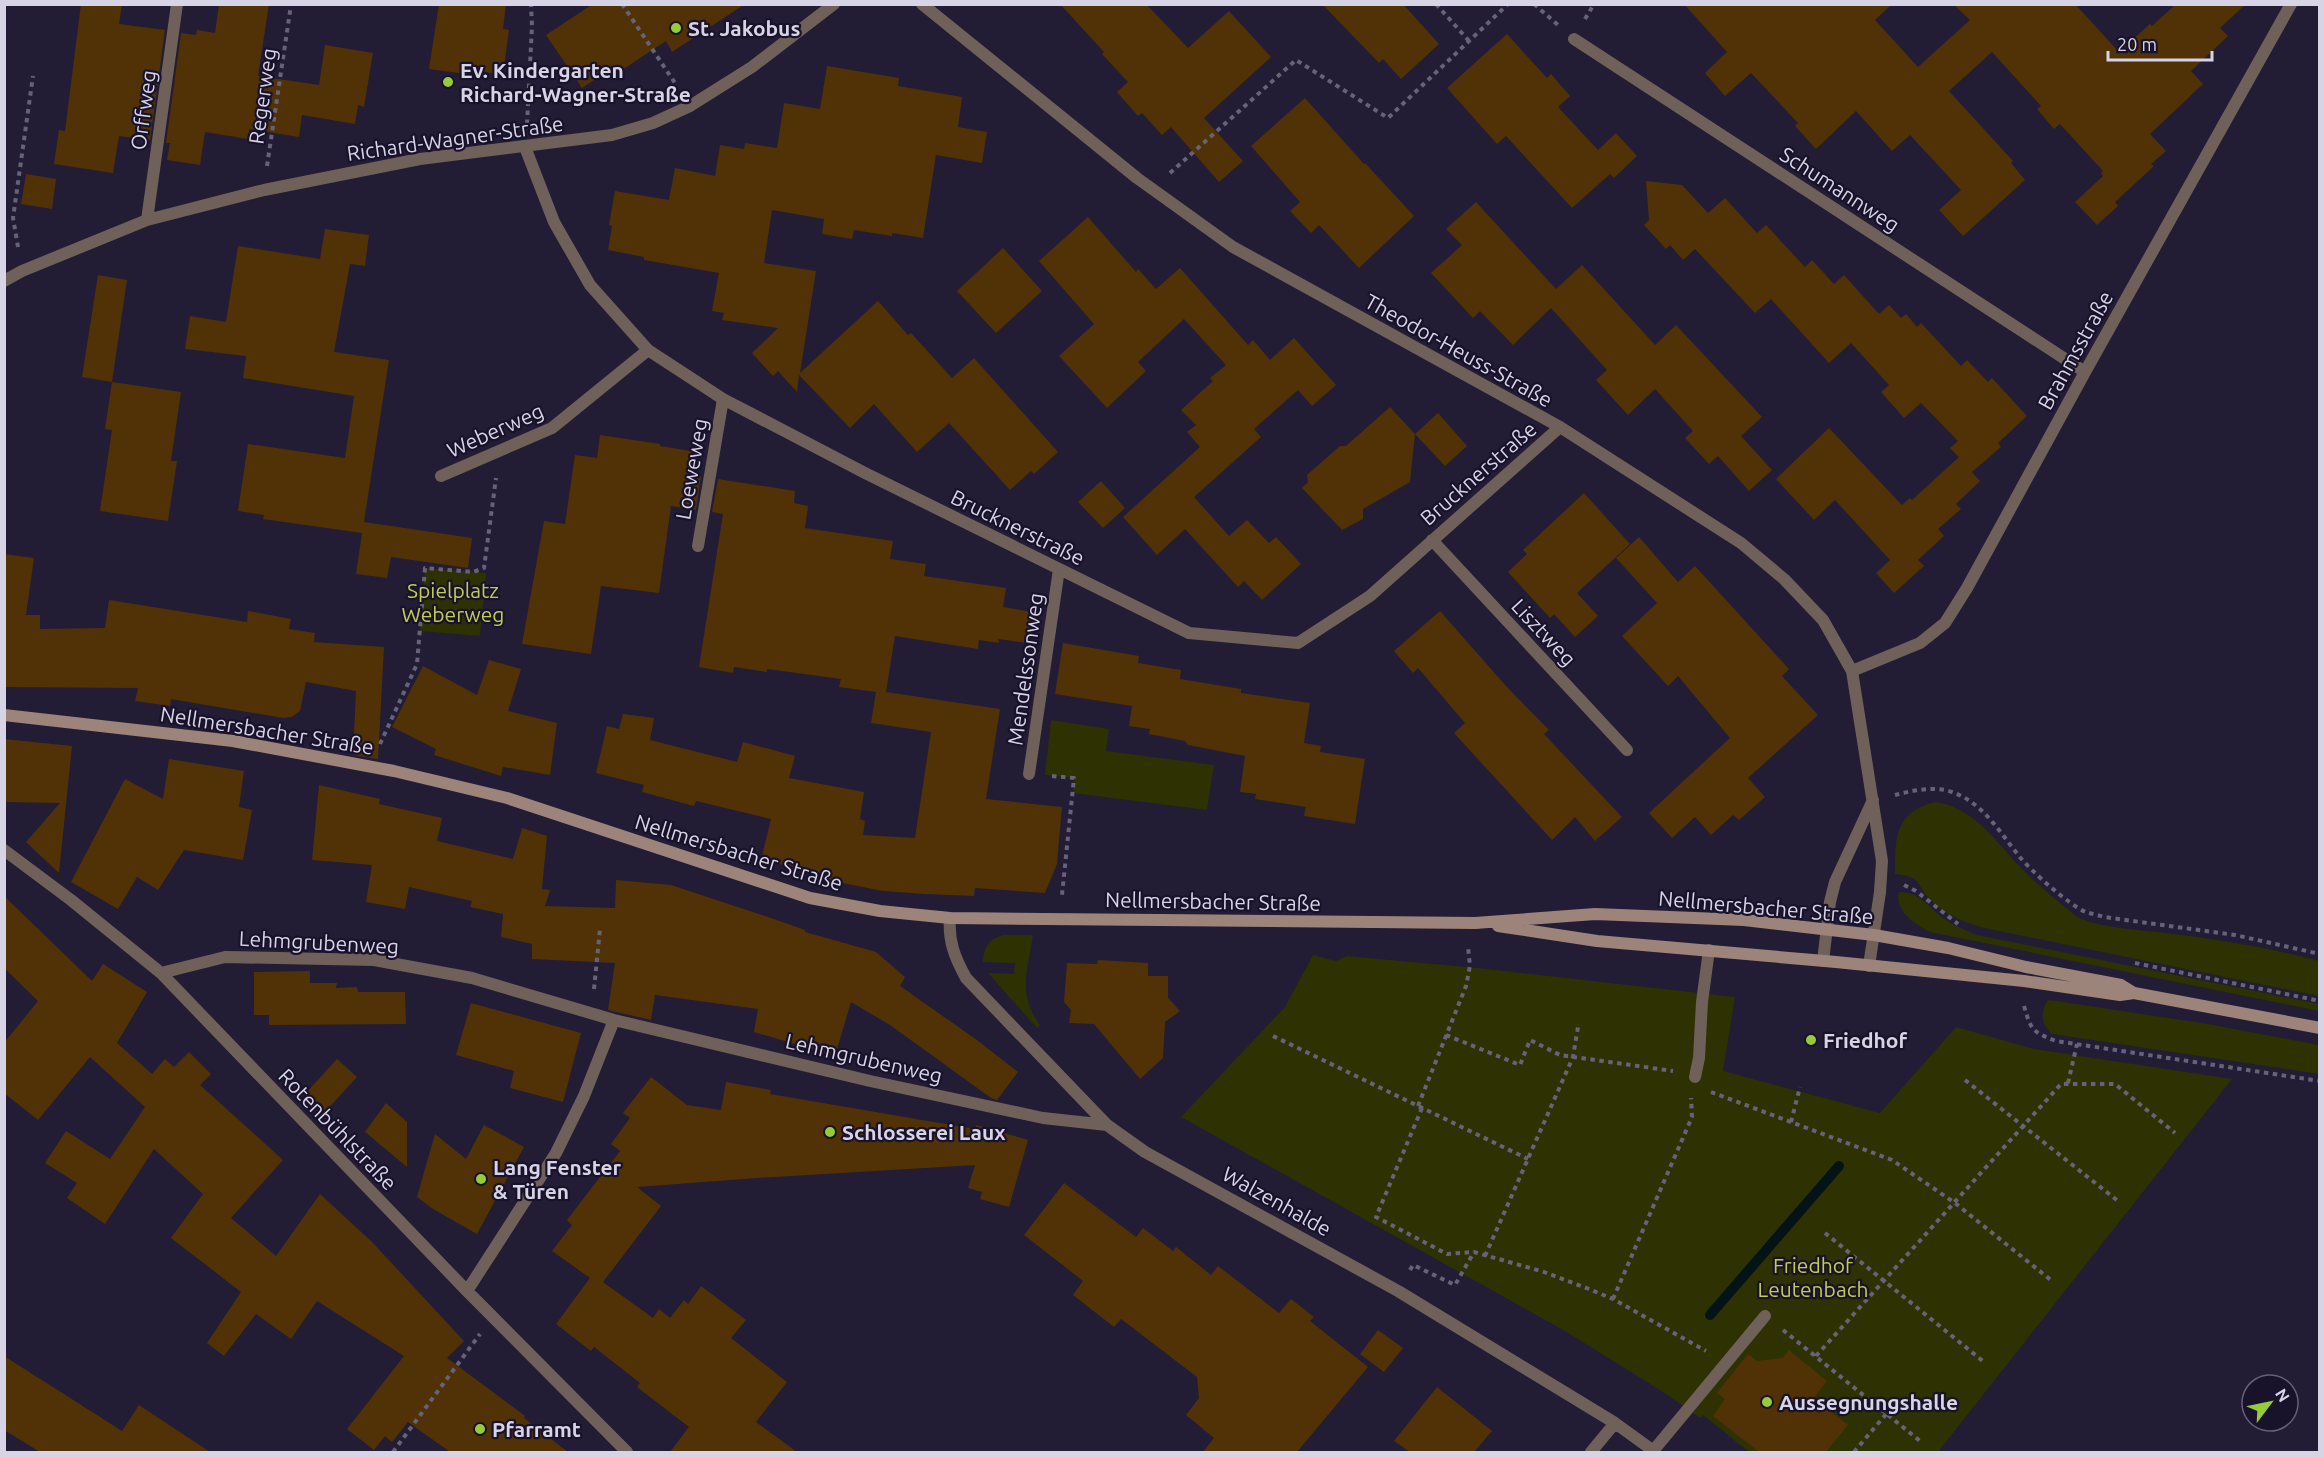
<svg xmlns="http://www.w3.org/2000/svg" width="2324" height="1457" font-family="Ubuntu,sans-serif">
<rect width="100%" height="100%" fill="#221c35"/>
<!-- green -->
<path fill="#2e3102" d="M425,568l61,5 -6,63 -60,-5z
M1051,720l58,9 -3,22 108,14 -7,45 -134,-17 1,-15 -29,-3z
M1935,802c39,4 63,43 89,69 16,16 35,31 53,46 26,12 67,13 96,17 50,6 98,14 146,27v35l-330,-67c-21,-5 -38,-11 -55,-26 -19,-16 -9,-26 -39,-29 0,-35 -1,-62 40,-72z
M1899,892c20,-1 29,15 44,26 10,7 22,12 34,17l342,69v7l-389,-79c-14,-7 -36,-21 -31,-40z
M1003,935h30c-5,35 -16,59 7,90l-3,3 -49,-55 26,1 1,-11 -32,-1c0,-14 6,-23 20,-27z
M1313,955l23,6 11,-5 130,12 258,29 -12,74 157,42 76,-86 78,22 198,30 -294,373h-189l-46,-37 -3,3 -34,-24 -101,-63 -384,-214 104,-110z
M2050,1000l158,24 111,21v29l-267,-40c-11,-11 -12,-19 -5,-33z"/>
<g fill="none" stroke-linecap="round" stroke-linejoin="round">
<!-- stream -->
<path stroke="#041416" stroke-width="10" d="M1710,1315l129,-149"/>
</g>
<!-- building -->
<path fill="#513207" d="M81,4h41l-3,20 46,6 -15,110 -31,-4 -6,37 -59,-9 5,-34 6,1z
M219,4h50l-11,72 61,9 6,-40 48,8 -9,54 -6,-2 -3,19 -53,-9 -3,22 -50,-8 -1,10 -43,-7 -5,33 -33,-5 3,-17h-4l15,-110 15,2 1,-5 18,3z
M439,4h67l-3,25 6,1 -6,45 -29,-5 -1,5 -44,-6z
M593,4h152l-73,48 -6,-11 -50,33 -4,-6 -30,20 -36,-53z
M1060,4h86l42,44 41,-37 42,46 -67,61 39,43 -24,21 -48,-55 -9,8 -20,-22 -4,3 -21,-24 11,-10 -26,-28 2,-2z
M1322,4h81l36,40 -38,35 -18,-20 -4,4z
M1684,4h208l-17,16 43,47 52,-47 -17,-16h122l44,48 31,-28 2,2 24,-22h70l-26,24 8,8 -37,35 12,13 -53,50 16,17 -15,13 3,2 -39,36 3,4 -21,19 -22,-23 28,-26 -2,-3 2,-2 -43,-47 -6,5 -17,-20 4,-3 -49,-54 -43,39 64,70 -2,2 14,17 -62,56 -24,-26 22,-20 -51,-55 -18,16 -36,-40 -40,38 -21,-23 3,-3 -47,-50 -26,23 -20,-23 22,-21z
M1507,34l40,44 4,-4 19,22 -12,11 40,43 18,-17 21,23 -23,22 -4,-4 -38,34 -66,-72 -9,8 -50,-56z
M827,66l72,12 -1,8 64,11 -4,30 29,5 -5,31 -46,-8 -13,83 -31,-5v3l-38,-6 -2,9 -30,-5 2,-15 -52,-9 -8,53 52,8 -16,102 78,-72 30,34 3,-2 41,45 22,-20 84,94 -24,22 -3,-3 -21,19 -61,-67 -32,29 -43,-48 -24,24 -51,-53 -2,17 -19,-21 -5,5 -21,-23 26,-25 -56,-8 2,-7 -12,-2 7,-38 -75,-13v-3l-36,-7 4,-24 -3,-1 6,-34 54,9 6,-32 40,8 5,-31 24,4 1,-6 32,5 7,-45 36,6z
M1305,98l59,66 1,-1 49,53 -55,52 -40,-43 -8,8 -21,-22 10,-9 -49,-56z
M26,174l30,5 -4,30 -31,-5z
M1646,181l36,4 26,28 17,-15 32,35 9,-8 39,42 7,-7 22,24 10,-9 35,39 10,-9 12,13 5,-4 11,13 4,-4 40,43 6,-6 21,22 4,-4 35,38 -29,27 3,4 -29,25 8,9 -24,23 5,5 -23,20 6,7 -26,24 6,6 -30,27 -18,-20 14,-13 -55,-60 -21,20 -38,-41 53,-51 73,77 8,-7 2,2 47,-43 -9,-9 8,-7 -37,-38 -17,15 -23,-26 8,-7 -38,-42 -22,20 -58,-64 -16,14 -60,-64 -12,11 -13,-15 -4,4 -22,-24 5,-5z
M1476,202l80,87 26,-24 73,80 21,-20 86,92 -21,19 31,34 -23,21 -31,-35 -9,8 -24,-26 8,-7 -38,-42 -27,26 -32,-35 11,-10 -56,-62 -38,37 -33,-34 -7,7 -42,-45 31,-28 -16,-16z
M1088,217l48,55 2,-3 18,20 24,-21 68,77 5,-5 17,20 24,-22 42,47 -24,21 -14,-16 -44,39 7,8 -67,60 35,39 18,-16 22,23 7,-6 25,27 -39,36 -18,-19 -6,6 -53,-58 -28,26 -34,-38 77,-70 -13,-15 9,-7 -15,-15 32,-29 -3,-3 16,-13 -42,-46 -46,43 8,9 -39,37 -48,-52 35,-32 -55,-63z
M325,229l44,6 -4,31 -15,-2 -16,88 55,8 -25,162 108,16 -4,30 -77,-11 -4,21 -31,-4 6,-41 -99,-14 1,-4 -26,-4 10,-67 97,14 9,-62 -111,-18 3,-22 -61,-7 5,-33 36,6 12,-76 82,13z
M1003,248l39,43 -46,42 -39,-42z
M98,275l29,5 -15,102 -30,-5z
M112,382l69,10 -10,69h6l-9,60 -68,-10 12,-81 -7,-1z
M1390,407l25,27 23,-21 29,33 -22,20 -30,-32 -5,48 -47,27v10l-21,11 -40,-42 6,-6 -1,-7 33,-29h6z
M600,435l60,9v2l37,6 -4,23 8,1 -5,34 -25,-4 -12,87 -58,-7 -10,68 -69,-10 22,-123 21,3 10,-69 22,3z
M718,479l77,12 -1,12 14,3 -3,22 88,13 -3,18 36,5 -2,12 82,12 -3,19 29,5 -4,31 -30,-4 1,4 -20,-3 -1,9 -83,-13 -9,56 114,17 -14,90 76,8 -5,57 -12,29 -70,-5 -1,8 -49,-2 -42,-3 -61,-12 1,-5 -62,-14 10,-41 -75,-18 -2,5 -52,-14 2,-7 -48,-12 11,-47 12,3 4,-15 31,4 -4,22 87,22 6,-20 52,14 -6,22 75,14 -4,27 5,2 -2,14 52,3 16,-106 -60,-9 5,-31 -37,-5 2,-8 -74,-10v3l-33,-5 -1,6 -34,-6 24,-153 -11,-2z
M1101,481l24,27 -22,20 -25,-26z
M1584,493l46,51 -53,49 21,23 -23,21 -21,-23 -4,4 -42,-46 19,-18 -4,-4z
M1639,537l39,45 17,-16 94,103 -7,7 36,39 -70,63 17,19 -26,23 -6,-5 -22,20 -16,-18 -23,21 -23,-25 81,-75 -52,-62 -10,10 -46,-50 35,-33 -41,-45z
M4,554l30,4 -8,57h14v14l65,-1 4,-28 138,22 1,-11 43,8 -2,10 26,4 -1,9 70,5 -6,112 -25,-4 3,-64 -50,-9 -6,29 -8,6 -9,1 -112,-19 -1,7 -35,-5 3,-13 -134,-1z
M1440,611l66,75 43,44 -5,4 78,83 -27,24 -20,-24 -23,23 -98,-107 11,-10 -47,-55 -5,5 -19,-22z
M1063,643l76,13 -1,7 43,7 -1,9 61,10v4l69,10 -6,40 17,3 -1,6 45,7 -10,65 -51,-8 2,-9 -51,-8 1,-5 -16,-2 5,-36 -57,-11 -3,-4 -36,-7 1,-5 -21,-3 3,-20 -77,-12z
M489,660l32,9 -13,42 49,12 -7,52 -47,-8 -2,9 -67,-21 2,-6 -44,-22 31,-61 54,29z
M4,739l68,7 -13,127 -33,-31 34,-39 -56,-1z
M169,759l75,12 -5,36 13,3 -9,50 -59,-10 -26,40 -21,-13 -19,32 -47,-27 54,-103 38,20z
M319,785l61,14 -1,5 63,14 -5,23 76,18 9,-31 25,8 -5,53 8,1 -5,16 70,2 1,-28 55,5 100,33 34,12v2l71,20 29,25 -5,9 77,54 41,32 -21,28 -6,-2 -101,-73 -39,-23 -16,54 -81,-24 4,-23 -103,-14 -4,25 -43,-10 7,-47 -83,-4v-15l-31,-7 2,-23 -33,-7 2,-6 -63,-14 -4,22 -39,-7 6,-37 -60,-5z
M4,896l88,85 11,-17 44,28 -30,51 35,31 13,-15 9,8 15,-15 22,22 -11,11 83,75 -52,58 45,38 44,-62 52,48 92,99 -17,17 78,58 -1,2 44,34h-118l-42,-30 -16,20 -7,-6 -11,14 -27,-21 57,-73 -87,-55 -26,38 -35,-25 -32,42 -17,-13 34,-51 -70,-54 32,-44 -49,-45 -49,75 -38,-26 10,-15 -32,-20 21,-32 44,28 35,-52 -55,-50 -52,63 -34,-27v-50l34,-42 -34,-33z
M1098,960l50,3v13h20v22l12,13 -15,11 -2,36 -23,21 -46,-55 -25,-1 2,-13 -7,-8 3,-39 30,1z
M310,971v12h27l-1,5 21,-1 1,5h47l1,32 -137,1v-10h-15v-43z
M471,1003l110,30 -18,69 -53,-14 4,-17 -58,-16z
M337,1059l20,18 -32,35 -20,-18z
M651,1077l36,28 34,5 5,-28 45,8 -1,4 205,35 1,-4 52,15 -19,67 -29,-8 2,-7 -14,-4 7,-23 -218,13 -120,9 24,19 -58,76 50,36 6,-9 11,9 14,-18 4,4 13,-18 45,34 -15,18 56,44 -31,40 41,30h-127l19,-25 -52,-40 3,-4 -46,-36 -3,4 -35,-27 34,-46 -38,-27 20,-26 -5,-5 53,-69 -9,-7 19,-26 -7,-5z
M386,1103l21,19v45l-42,-35z
M484,1125l40,22 -47,87 -44,-25 -16,-12 18,-63 31,25z
M1064,1183l72,54 7,-9 30,23 3,-4 35,28 7,-9 61,47 12,-14 23,18 -4,4 58,46 -71,85h-94l11,-14 -28,-23 13,-17 -2,-21 -76,-58 -7,8 -41,-32 10,-14 -59,-46z
M1378,1330l25,18 -19,24 -24,-18z
M1789,1350l38,31 -13,17 34,27 -22,27h-67l-46,-36 12,-17 -8,-6 31,-39 9,7 26,-3z
M4,1356l118,75 17,-26 71,47h-170l-36,-22z
M1437,1387l55,44 -18,21h-64l-16,-11z"/>
<g fill="none" stroke-linecap="round" stroke-linejoin="round">
<!-- path -->
<path stroke="#666278" stroke-width="4" stroke-dasharray="4.5 4.5" stroke-linecap="butt" d="M622,4l55,82
M1436,4l33,37
M1534,4l24,21
M1585,19l9,-15
M527,124l5,-98 -1,-22
M267,166l24,-161
M1170,173l126,-113 92,58 120,-114
M18,247l-5,-29 20,-142
M380,744l37,-80 8,-96 48,4 11,-4 12,-90
M1052,776l22,2 -12,117
M1895,795c15,-4 34,-8 50,-5 35,8 53,40 74,66 11,14 51,50 67,56 6,2 12,3 18,5l131,18 85,19
M1904,885l12,6 42,33
M2135,963l185,38
M594,989l6,-60
M2024,1006c7,24 8,26 32,35l264,40
M1446,1035l74,30 10,-25 30,15 113,16
M1273,1036l255,123
M1965,1080l153,121
M2068,1083l9,-39
M1711,1092l181,68 63,43 97,78
M1418,1106l48,-120 4,-20 -2,-19
M1422,1108l-46,109 71,37 27,-2 70,20 45,17 24,10 93,52
M1791,1122l9,-35
M1825,1233l159,129
M1485,1256l88,-199 5,-30
M1410,1270l3,-5 42,20 19,-33
M1613,1299l79,-182 -1,-19
M1783,1330l137,111
M1816,1356l245,-272h54l60,49
M393,1452l87,-118
M1854,1452l33,-39"/>
<!-- lane -->
<path stroke="#6f605a" stroke-width="12" d="M1695,1077l4,-19 3,-56 7,-52
M1653,1451l112,-135"/>
<!-- street -->
<path stroke="#6f605a" stroke-width="12" d="M922,4l215,174 96,69 327,180 181,116 43,36 39,41 29,51 30,190 -2,31 -11,74
M1574,39l511,333
M525,147l29,75 36,63 58,65 75,49 142,74 324,160 109,10 72,-47 190,-169
M147,220l30,-216
M4,281l18,-10 125,-51 117,-30 156,-31 192,-24 41,-12 37,-17 62,-39 82,-63
M441,476l111,-48 96,-78
M1432,540l195,210
M698,546l25,-147
M1852,671l68,-28 25,-20 22,-35 118,-216 206,-368
M1029,774l30,-205
M4,850l67,50 90,73 306,318 160,161
M950,918c-2,23 5,40 16,60l141,147 38,27 253,139 217,132 40,29
M1823,961l7,-59 5,-20 38,-82
M161,973l64,-16 149,3 98,18 142,42 256,61 173,37 64,7
M467,1291l89,-138 28,-57 30,-76
M1591,1452l24,-29"/>
<!-- secondary -->
<path stroke="#9d847b" stroke-width="12" d="M4,715l229,26 161,30 113,27 303,100 70,13 70,7 525,5 120,-9 149,6 130,15 74,13 78,19 95,18 13,8 186,35
M1498,926l99,15 239,21 188,19 96,14 14,-2"/>
</g>
<!-- markers -->
<g fill="#96cc3a" stroke="#19122b" stroke-width="2">
<circle cx="676" cy="28" r="6"/>
<circle cx="448" cy="82" r="6"/>
<circle cx="1811" cy="1040" r="6"/>
<circle cx="830" cy="1132" r="6"/>
<circle cx="481" cy="1179" r="6"/>
<circle cx="1767" cy="1402" r="6"/>
<circle cx="480" cy="1429" r="6"/>
</g>
<g text-anchor="middle" dominant-baseline="central" stroke-width="4.5" stroke-linejoin="round" paint-order="stroke">
<!-- poi labels -->
<g font-size="21" font-weight="bold" fill="#d6d4e5" stroke="#19122b" text-anchor="start">
<text x="688" y="28">St. Jakobus</text>
<text x="460" y="70">Ev. Kindergarten<tspan x="460" dy="24">Richard-Wagner-Straße</tspan></text>
<text x="1823" y="1040">Friedhof</text>
<text x="842" y="1132">Schlosserei Laux</text>
<text x="493" y="1167">Lang Fenster<tspan x="493" dy="24">&amp; Türen</tspan></text>
<text x="1779" y="1402">Aussegnungshalle</text>
<text x="492" y="1429">Pfarramt</text>
</g>
<!-- street labels -->
<g font-size="21" fill="#d6d4e5" stroke="#19122b">
<text transform="translate(262 96) rotate(-82)">Regerweg</text>
<text transform="translate(143 110) rotate(-82)">Orffweg</text>
<text transform="translate(455 138) rotate(-8)">Richard-Wagner-Straße</text>
<text transform="translate(1840 189) rotate(33)">Schumannweg</text>
<text transform="translate(1459 350) rotate(29)">Theodor-Heuss-Straße</text>
<text transform="translate(2075 350) rotate(-61)">Brahmsstraße</text>
<text transform="translate(495 430) rotate(-24)">Weberweg</text>
<text transform="translate(691 469) rotate(-80)">Loeweweg</text>
<text transform="translate(1478 473) rotate(-41)">Brucknerstraße</text>
<text transform="translate(1018 527) rotate(26)">Brucknerstraße</text>
<text transform="translate(1544 632) rotate(47)">Lisztweg</text>
<text transform="translate(1025 669) rotate(-82)">Mendelssonweg</text>
<text transform="translate(267 730) rotate(9)">Nellmersbacher Straße</text>
<text transform="translate(739 852) rotate(17)">Nellmersbacher Straße</text>
<text transform="translate(1213 901) rotate(1)">Nellmersbacher Straße</text>
<text transform="translate(1766 907) rotate(5)">Nellmersbacher Straße</text>
<text transform="translate(319 942) rotate(3)">Lehmgrubenweg</text>
<text transform="translate(864 1058) rotate(13)">Lehmgrubenweg</text>
<text transform="translate(338 1129) rotate(46)">Rotenbühlstraße</text>
<text transform="translate(1277 1201) rotate(29)">Walzenhalde</text>
</g>
<!-- park labels -->
<g font-size="21" fill="#c1cc50" stroke="#19122b">
<text x="453" y="590">Spielplatz<tspan x="453" dy="24">Weberweg</tspan></text>
<text x="1813" y="1265">Friedhof<tspan x="1813" dy="24">Leutenbach</tspan></text>
</g>
</g>
<!-- border -->
<rect width="2324" height="1457" fill="none" stroke="#d6d4e5" stroke-width="12"/>
<!-- north arrow -->
<g transform="translate(2270 1403) rotate(58)"><circle r="28" fill="#19122b" stroke="#656075" stroke-width="1.5"/>
<path d="M0-4.5L10 22L0 15L-10 22Z" fill="#96cc3a"/>
<text y="-9" font-size="16" font-weight="bold" text-anchor="middle" fill="#d6d4e5">N</text>
</g>
<!-- scale -->
<path d="M2108 51v9h104v-9" fill="none" stroke="#d6d4e5" stroke-width="3"/>
<text x="2117" y="51" font-size="18" fill="#d6d4e5" stroke="#19122b" stroke-width="4.5" paint-order="stroke">20 m</text>
</svg>
